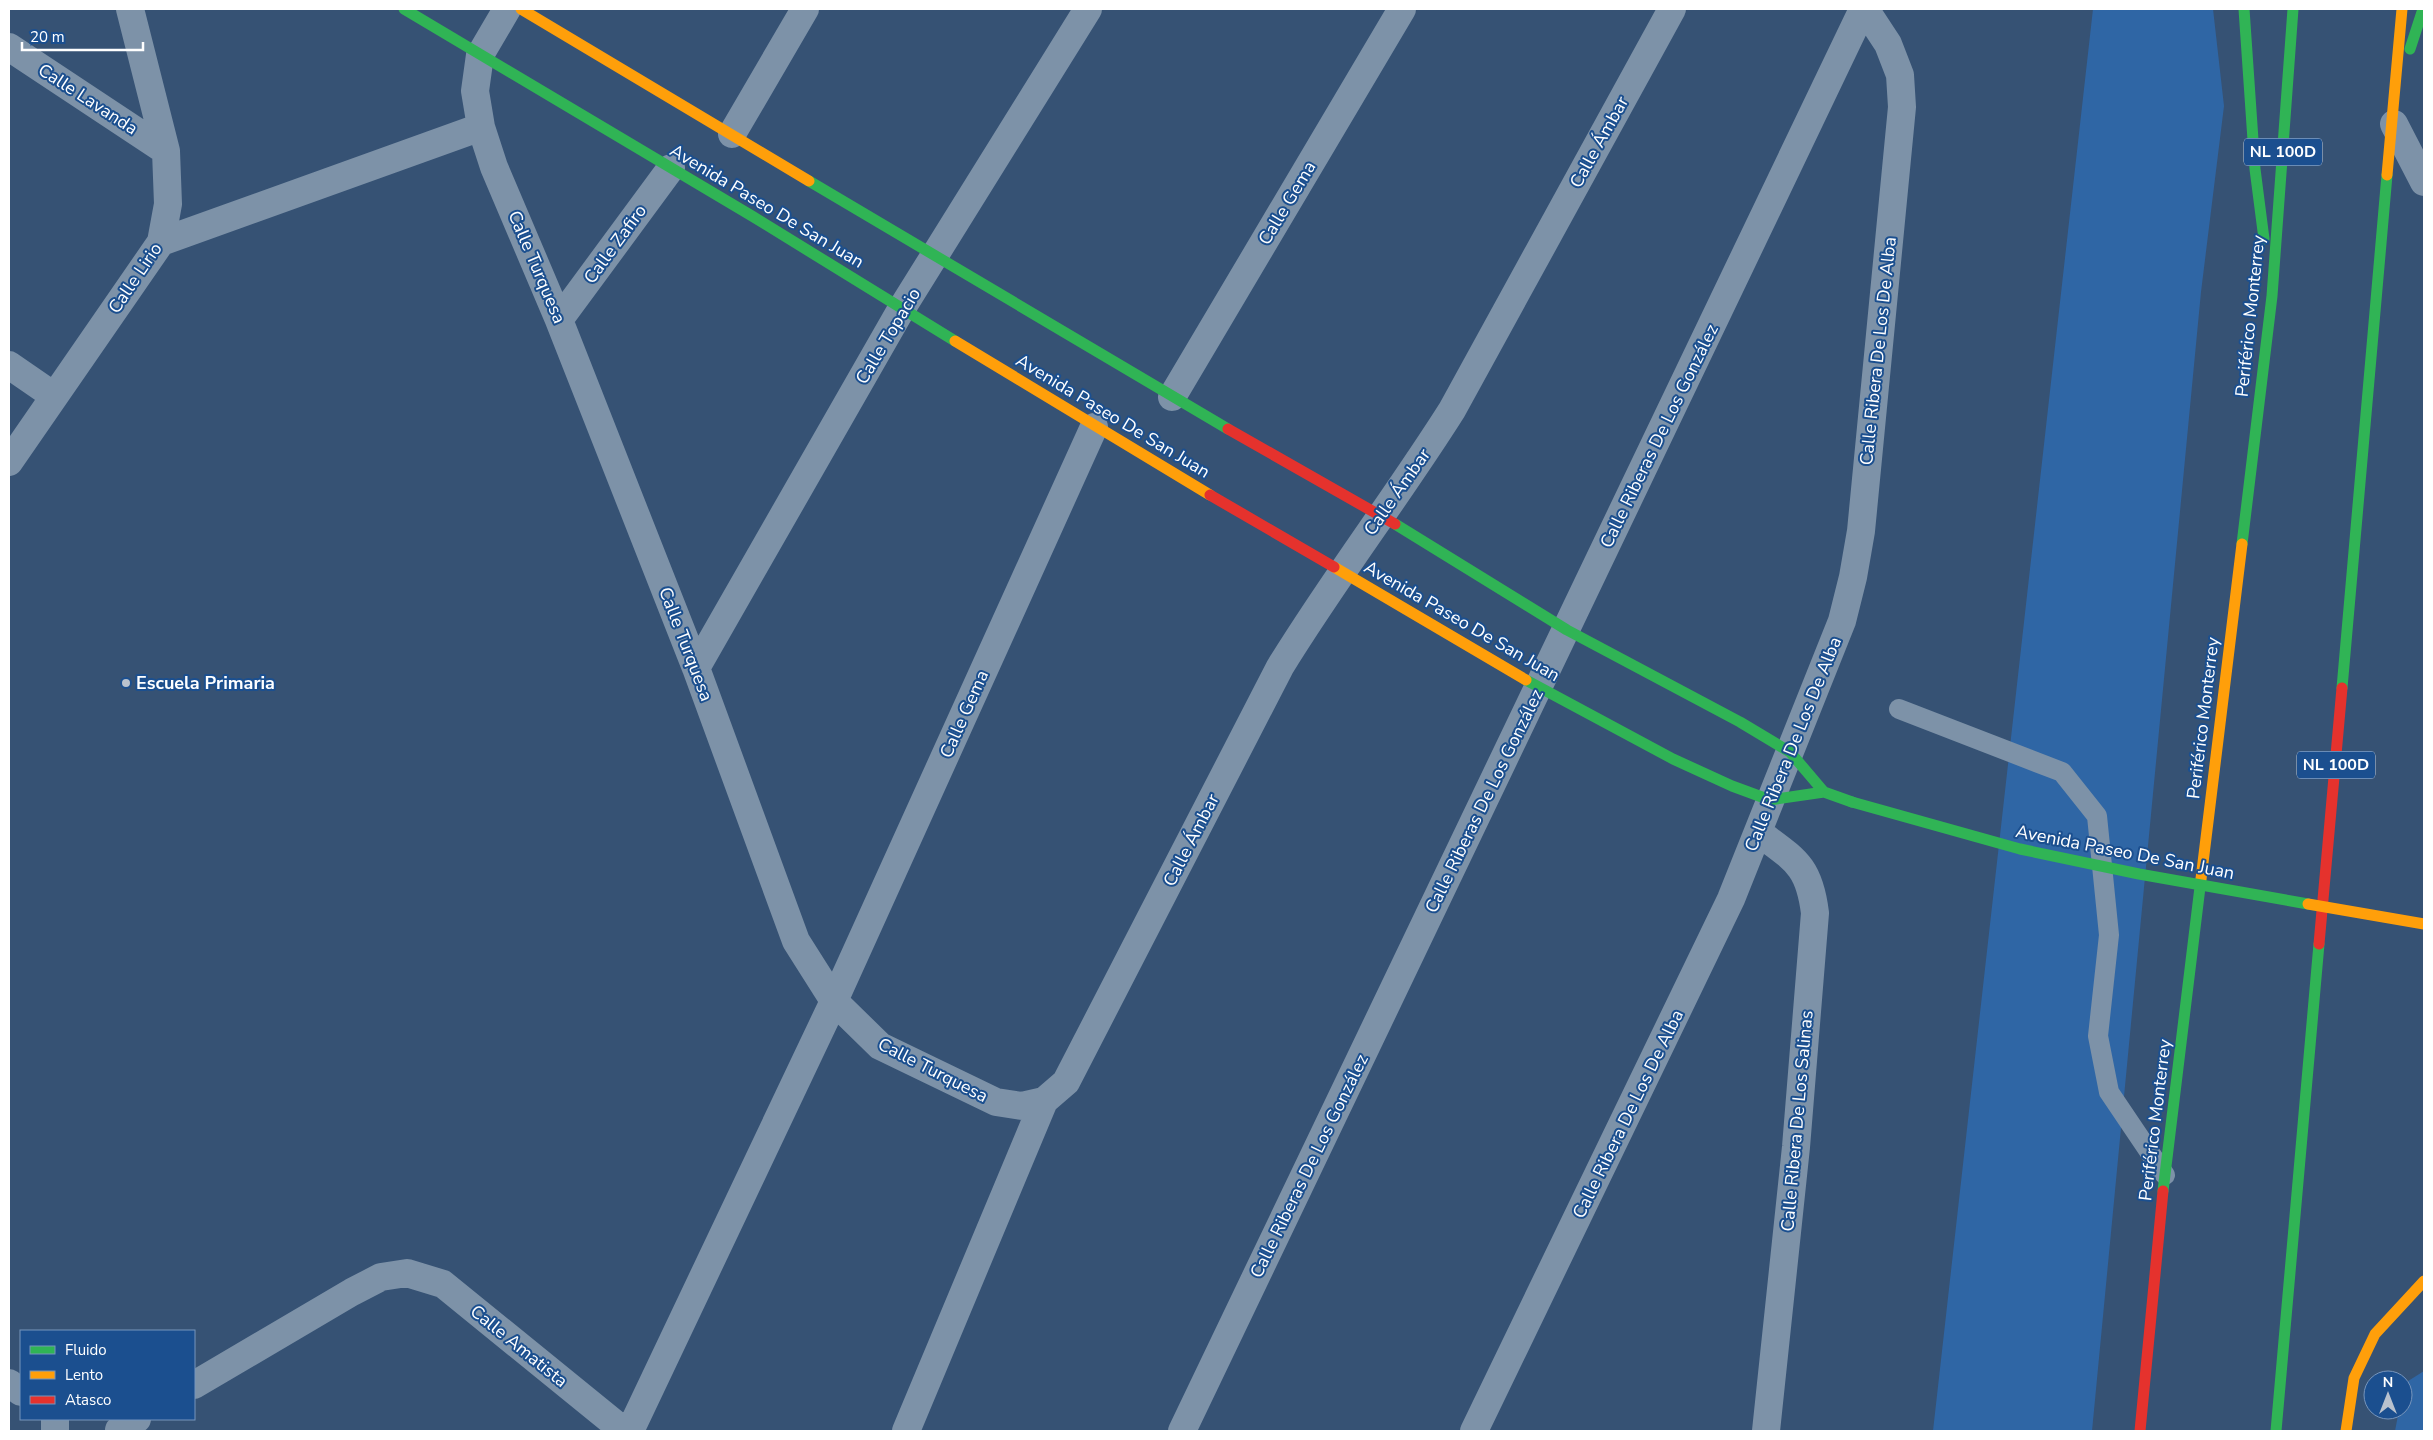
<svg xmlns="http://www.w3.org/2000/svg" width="2433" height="1440" font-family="'Nunito Sans',sans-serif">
<rect width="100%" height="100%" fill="#365274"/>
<!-- green -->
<path fill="#2f66a5" d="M2093,9h120l11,97 -23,186 -109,1139h-159z
M2424,1371v60h-29l4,-21h4l2,-27z"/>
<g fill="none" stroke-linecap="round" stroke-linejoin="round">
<!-- lane -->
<path stroke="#7d92a8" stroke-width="20" d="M1899,709l163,63 35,44 12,119 -11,101 11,56 56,83"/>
<!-- street -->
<path stroke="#7d92a8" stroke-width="28" d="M507,9l-27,46 -5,36 6,36 13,40 65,153 137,348 100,273 38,60 46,45 116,56 26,4 22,-5
M9,47l157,104
M2394,124l30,58
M732,134l73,-125
M161,242l320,-115
M559,320l112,-152
M9,365l45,31
M1172,397l230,-388
M9,462l152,-220 7,-38 -2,-53 -36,-142
M696,668l206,-360 186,-299
M1758,832c37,28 51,33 57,81l-19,234 -30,284
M9,1383l12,9
M194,1385l158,-93 29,-15 26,-4 36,11 181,147
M55,1419v12
M119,1430l18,-11
M630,1431l204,-430 260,-574
M906,1431l138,-330 22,-19 214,-415c54,-88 117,-170 172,-257l220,-401
M1182,1431l681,-1422
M1474,1431l257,-532 111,-278 11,-44 8,-46 41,-424 -2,-32 -12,-31 -23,-35"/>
<!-- fast -->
<path stroke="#30b455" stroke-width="11" d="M404,9l348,207 203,125
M2244,9l11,160 9,70
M2410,49l13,-40
M809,181l419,248
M1395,524l172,106 173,92 50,30 34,40
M2242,544l30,-248 21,-287
M1526,680l147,79 59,27 38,14 54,-8 28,10
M2342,688l45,-513
M2163,1191l38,-312
M2276,1431l43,-487"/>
<!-- slow -->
<path stroke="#ff9f0a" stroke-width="11" d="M521,9l288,172
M2387,175l15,-166
M955,341l255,154
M1334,567l192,113
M2201,879l41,-335
M2346,1431l8,-53 21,-44 49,-53"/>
<!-- jam -->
<path stroke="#e5322d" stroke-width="11" d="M1228,429l167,95
M1210,495l124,72
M2319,944l23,-256
M2140,1431l23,-240"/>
<!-- fast-bridge -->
<path stroke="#30b455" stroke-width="11" d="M1852,802l168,47 119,25 169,30"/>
<!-- slow-bridge -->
<path stroke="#ff9f0a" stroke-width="11" d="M2308,904l116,20"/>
</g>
<!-- markers -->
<circle fill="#b9c2ce" stroke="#1b4f8f" stroke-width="2" cx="126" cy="683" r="5"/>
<g text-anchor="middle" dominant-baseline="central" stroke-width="4" stroke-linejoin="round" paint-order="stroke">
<!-- shield labels -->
<g fill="#1b4f8f" stroke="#bbcadd" stroke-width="1">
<rect x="2244" y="138.5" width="78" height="27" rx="4"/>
<rect x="2297" y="751.5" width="78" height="27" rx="4"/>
</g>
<g font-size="16" font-weight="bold" fill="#fff">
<text x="2283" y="152">NL 100D</text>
<text x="2336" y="765">NL 100D</text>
</g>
<!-- street labels -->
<g font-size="18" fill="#fff" stroke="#1b4f8f">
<text transform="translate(88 99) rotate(33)">Calle Lavanda</text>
<text transform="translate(1599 142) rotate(-61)">Calle Ámbar</text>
<text transform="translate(1287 203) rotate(-59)">Calle Gema</text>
<text transform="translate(767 206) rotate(31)">Avenida Paseo De San Juan</text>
<text transform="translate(615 244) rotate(-54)">Calle Zafiro</text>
<text transform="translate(537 267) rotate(67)">Calle Turquesa</text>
<text transform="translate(135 278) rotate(-56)">Calle Lirio</text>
<text transform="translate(2250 316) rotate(-84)">Periférico Monterrey</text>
<text transform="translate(888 336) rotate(-59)">Calle Topacio</text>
<text transform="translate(1878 351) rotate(-84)">Calle Ribera De Los De Alba</text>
<text transform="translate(1113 416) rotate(31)">Avenida Paseo De San Juan</text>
<text transform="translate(1659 436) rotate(-64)">Calle Riberas De Los González</text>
<text transform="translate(1397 492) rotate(-55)">Calle Ámbar</text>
<text transform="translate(1462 621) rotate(30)">Avenida Paseo De San Juan</text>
<text transform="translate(686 644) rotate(69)">Calle Turquesa</text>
<text transform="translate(964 714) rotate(-66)">Calle Gema</text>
<text transform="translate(2203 718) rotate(-83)">Periférico Monterrey</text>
<text transform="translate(1793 744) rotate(-68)">Calle Ribera De Los De Alba</text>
<text transform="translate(1484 801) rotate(-64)">Calle Riberas De Los González</text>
<text transform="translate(1191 840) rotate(-63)">Calle Ámbar</text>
<text transform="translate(2125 852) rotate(11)">Avenida Paseo De San Juan</text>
<text transform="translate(933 1070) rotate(27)">Calle Turquesa</text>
<text transform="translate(1628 1114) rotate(-64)">Calle Ribera De Los De Alba</text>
<text transform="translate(2155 1120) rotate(-83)">Periférico Monterrey</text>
<text transform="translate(1797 1121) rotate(-85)">Calle Ribera De Los Salinas</text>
<text transform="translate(1309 1166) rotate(-64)">Calle Riberas De Los González</text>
<text transform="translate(519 1346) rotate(39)">Calle Amatista</text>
</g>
<!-- poi labels -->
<g font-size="18" font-weight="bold" fill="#fff" stroke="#1b4f8f" text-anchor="start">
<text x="136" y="683">Escuela Primaria</text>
</g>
</g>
<!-- border -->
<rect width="2433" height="1440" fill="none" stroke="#ffffff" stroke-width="20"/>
<!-- legend -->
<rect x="20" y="1330" width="175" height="90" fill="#1b4f8f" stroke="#7695bc"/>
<rect x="30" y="1346" width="25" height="8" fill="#30b455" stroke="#7695bc"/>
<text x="65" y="1355" font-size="15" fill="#ffffff">Fluido</text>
<rect x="30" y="1371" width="25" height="8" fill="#ff9f0a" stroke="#7695bc"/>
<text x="65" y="1380" font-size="15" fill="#ffffff">Lento</text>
<rect x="30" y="1396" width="25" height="8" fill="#e5322d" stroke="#7695bc"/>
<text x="65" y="1405" font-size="15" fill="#ffffff">Atasco</text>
<!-- north arrow -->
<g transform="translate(2388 1395)"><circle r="24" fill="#1b4f8f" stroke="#7695bc"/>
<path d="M0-4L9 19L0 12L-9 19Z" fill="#b9c2ce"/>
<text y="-8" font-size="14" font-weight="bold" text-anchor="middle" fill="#ffffff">N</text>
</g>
<!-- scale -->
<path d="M22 42v8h121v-8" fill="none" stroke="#ffffff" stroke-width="2.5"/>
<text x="30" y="42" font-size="15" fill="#ffffff" stroke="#1b4f8f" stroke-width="4" paint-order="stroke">20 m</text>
</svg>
